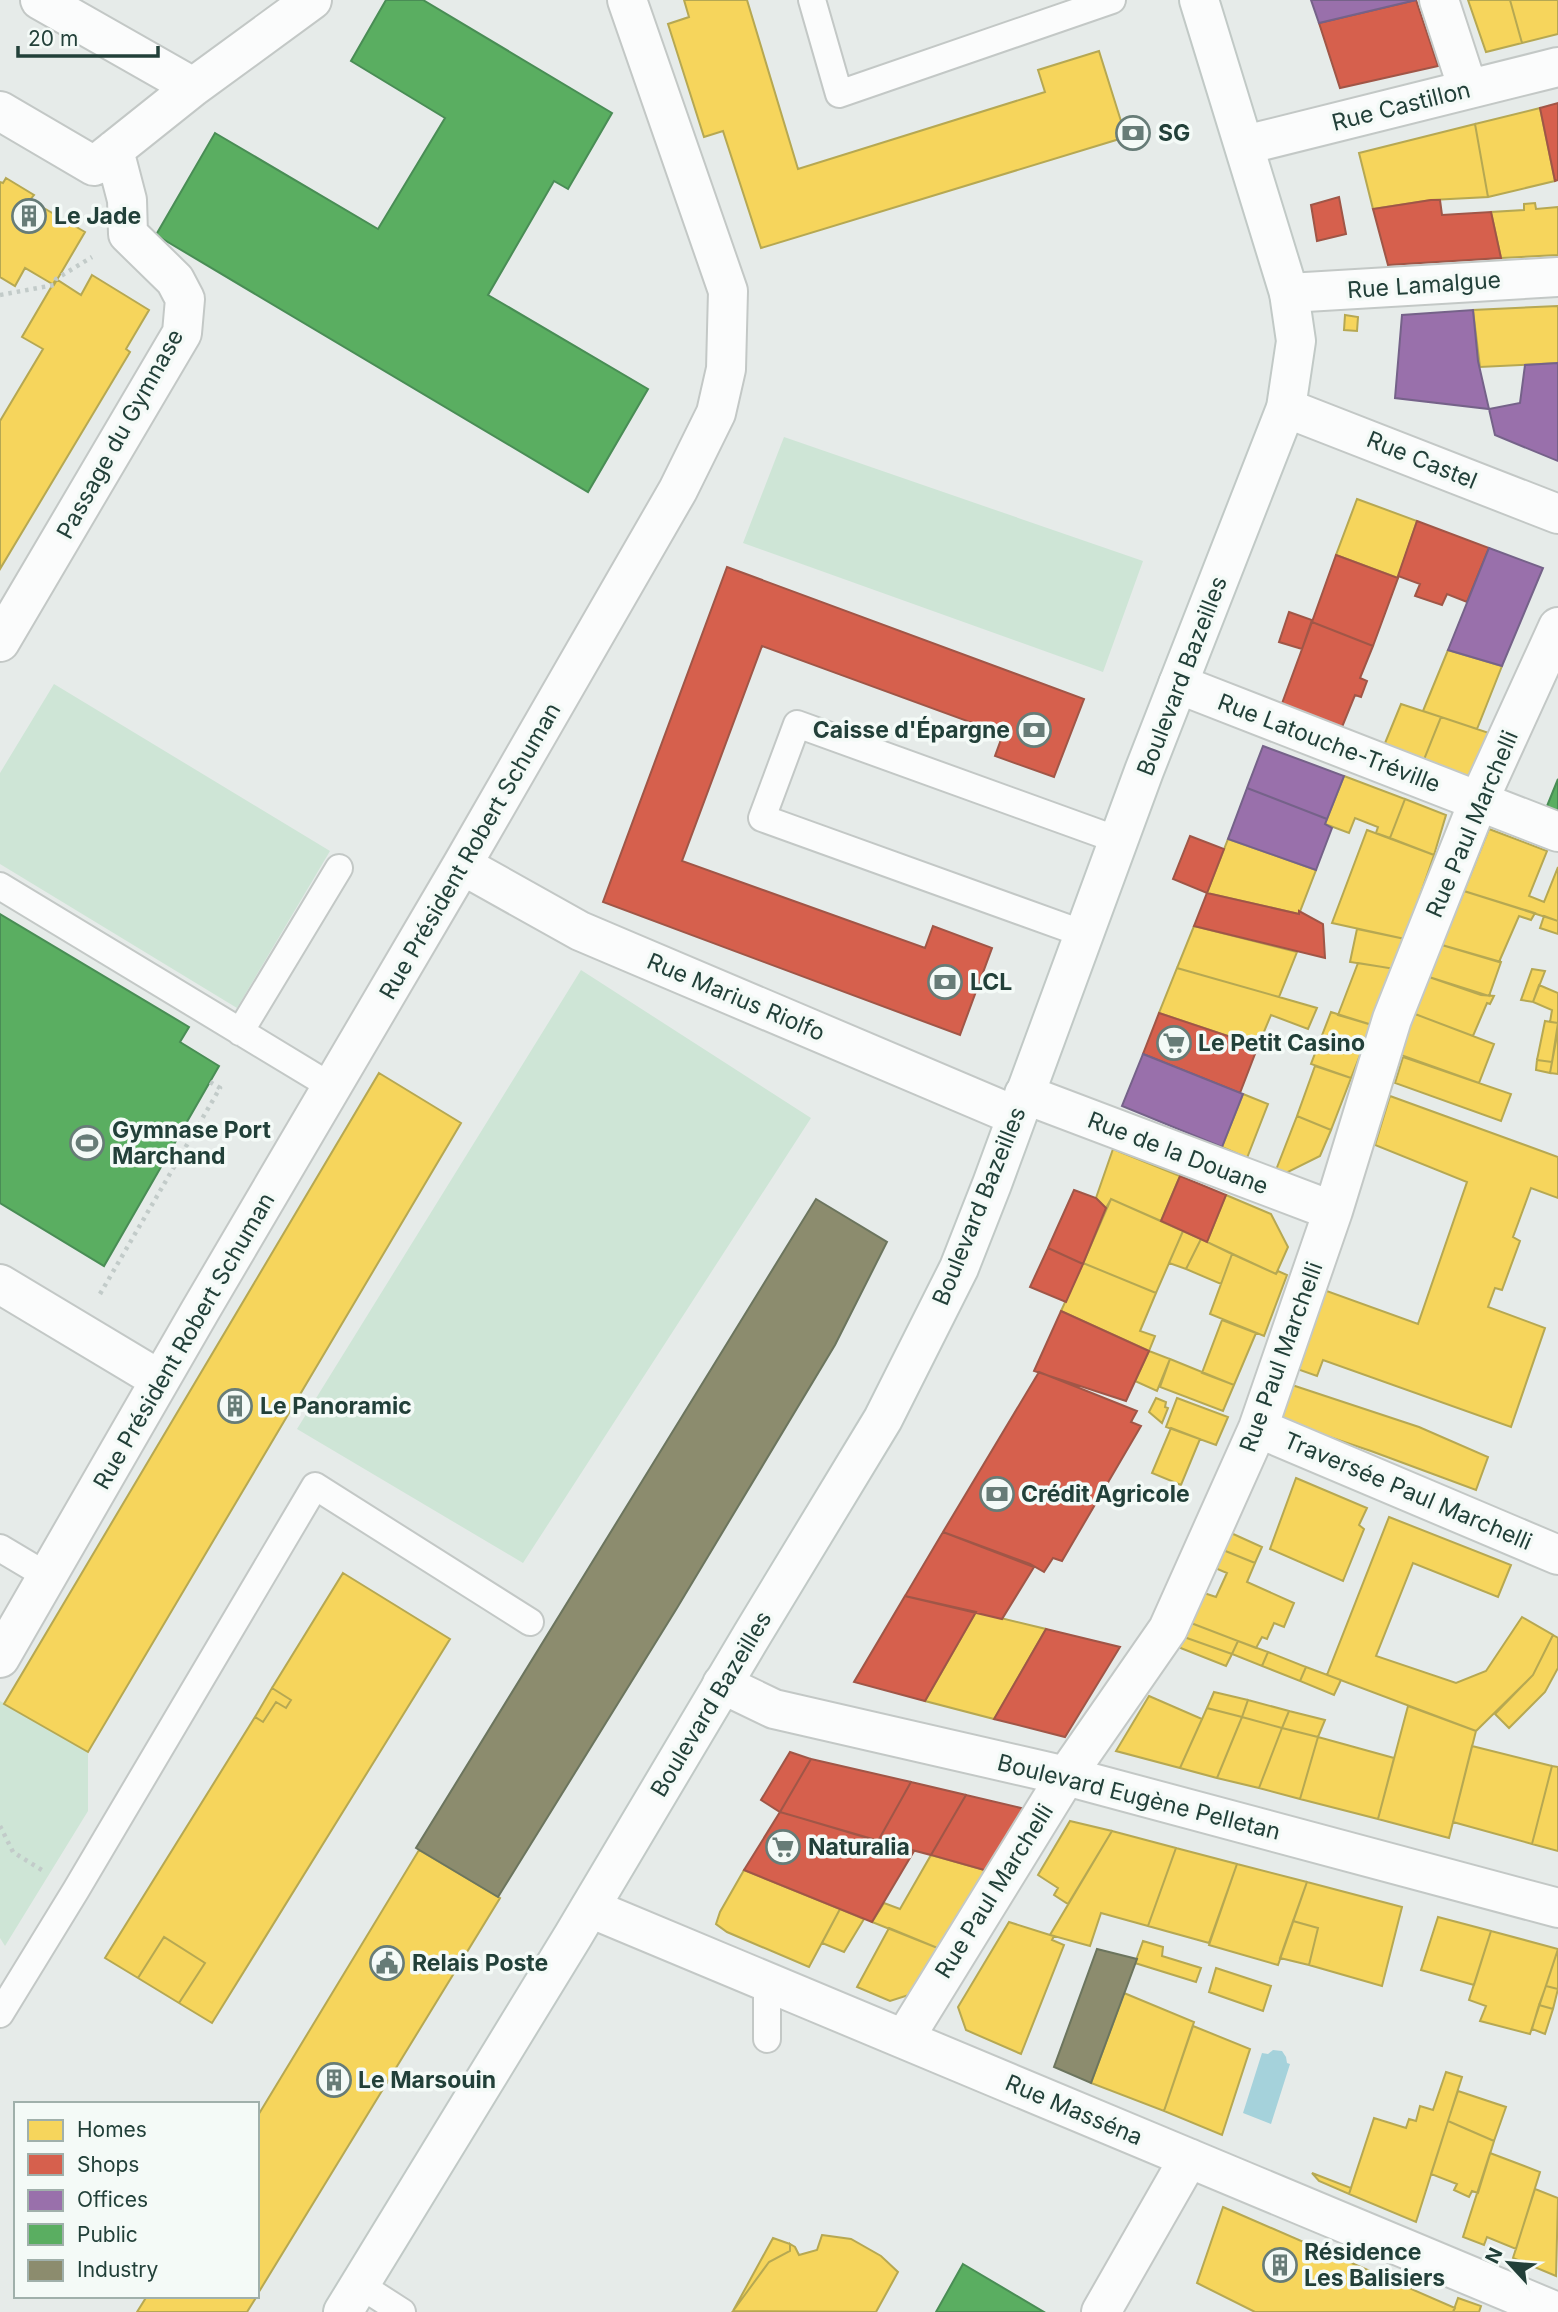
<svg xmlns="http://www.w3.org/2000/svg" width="1558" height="2312" font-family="Inter,sans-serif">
<rect width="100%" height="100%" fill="#e6ebe9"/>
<!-- green -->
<path fill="#cee5d6" d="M784,437l359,124 -40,111 -360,-129z
M54,684l276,167 -93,157 -237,-144v-91z
M581,970l230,148 -288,445 -226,-134z
M0,1701l88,51v59l-83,135 -5,-8z"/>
<!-- water -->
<path fill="#a5d2db" d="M1273,2050l9,1 4,6 1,6 3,1 -19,60 -28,-11 19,-60 6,1z"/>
<!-- homes -->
<path fill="#f6d55c" stroke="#b6a852" stroke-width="2" d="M684,0h63l51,169 247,-77 -7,-22 61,-19 27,86 -365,111 -38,-117 -19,6 -36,-113 21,-7z
M1468,0h42l12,43 -36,9z
M1510,0h48v34l-36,9z
M1540,108l15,73 -67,16 -13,-73z
M1475,124l13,73 -57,3 -58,9 -14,-56z
M6,178l28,17 -4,5 55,32 -31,53 -29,-17 -10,18 -15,-9v-95l3,1z
M1535,203l1,6 22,-2v48l-57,3 -10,-46 33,-2v-6z
M92,275l57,35 -23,39 4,3 -130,217v-148l43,-72 -21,-12 34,-58 25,16z
M1558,306v57l-78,4 -7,-57z
M1345,315l13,2 -1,14 -13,-1z
M1357,499l60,22 -19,57 -62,-23z
M1448,650l54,16 -25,63 -54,-18z
M1401,704l40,13 -18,45 -40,-14z
M1441,717l48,16 -20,46 -46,-17z
M1344,776l61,23 -15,39 -14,-5 2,-6 -23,-9 -6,15 -24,-9z
M1405,799l41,16 -12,40 -44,-17z
M1489,829l58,22 -18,45 15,6 14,-35v54l-94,-30z
M1367,830l67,25 -29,84 -73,-16z
M1228,839l88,31 -17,44 -92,-21z
M1464,891l71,22 -4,7 -12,-4 -20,46 -57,-17z
M1544,916l14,5v13l-18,-6z
M1194,926l103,26 -18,45 -102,-29z
M1357,929l48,10 -10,30 -45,-7z
M1442,945l59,17 -12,34 -60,-19z
M1358,963l37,6 -23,56 -34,-10z
M1177,968l102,29 38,11 -9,21 -37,-14 -13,31 -99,-33z
M1532,969l13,2 -12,31 -12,-2z
M1429,977l52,18 13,1 -4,8 -3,-1 -14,33 -58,-22z
M1539,985l19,8v30l-8,-1 2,-12 -19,-8z
M1331,1012l41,13 -21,53 -40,-14z
M1415,1014l79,30 -15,39 -81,-29z
M1545,1021l13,2 -6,39 -15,-2z
M1558,1030v44l-8,-1z
M1403,1057l108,37 -10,27 -106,-38z
M1537,1060l15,2 -2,11 -14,-3z
M1315,1066l36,12 -20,52 -34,-14z
M379,1073l82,50 -373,629 -84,-48z
M1243,1094l25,10 -21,54 -25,-11z
M1390,1096l168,61v41l-27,-10 -18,49 7,4 -18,49 -7,-2 -7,19 57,21 -34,99 -188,-67 -6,16 -20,-7 27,-79 94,34 49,-142 -92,-37z
M1297,1116l34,14 -11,26 -36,18 -8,-4z
M1113,1149l67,27 -19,45 -50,-22 -5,9 -10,-10z
M1226,1195l45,19 17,33 -12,27 -69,-32z
M1111,1199l72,32 -27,62 -73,-30z
M1183,1231l18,8 -15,30 -17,-6z
M1201,1239l31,15 -11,30 -35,-15z
M1232,1254l44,20 2,-3 9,4 -23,61 -54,-22z
M1083,1263l73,30 -16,38 15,5 -6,15 -88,-40z
M1222,1320l34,13 -22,52 -32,-12z
M1149,1351l21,8 -13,32 -22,-10z
M1170,1359l64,26 -11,26 -63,-24z
M1292,1385l127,42 69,30 -12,33 -105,-39 -92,-31z
M1156,1398l10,4 -1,5 3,1 -6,15 -13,-11z
M1177,1398l51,19 -12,28 -50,-18z
M1171,1428l29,11 -19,46 -29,-12z
M1296,1478l71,30 -8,17 5,4 -21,52 -73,-32z
M1389,1517l122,48 -13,32 -85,-34 -37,93 80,27 30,-12 36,-54 31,18 -20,40 -57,56 -149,-56z
M1231,1533l31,14 -7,16 -32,-13z
M1223,1550l32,13 -8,19 47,21 -10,24 -10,-4 -7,16 -5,-2 -6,11 -65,-25 13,-30 12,4 11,-24 -12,-5z
M343,1573l107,66 -238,384 -33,-20 26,-40 -41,-26 -26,41 -33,-20 150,-241 8,5 13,-20 10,6 5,-8 -19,-12z
M976,1612l70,17 -52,90 -69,-18z
M1191,1623l47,18 -6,13 -48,-17z
M1553,1635l5,3v30l-13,24 -36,36 -14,-14 38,-39z
M1184,1637l48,17 -6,12 -48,-19z
M1238,1641l30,11 -6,14 -30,-12z
M1268,1652l38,15 -6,14 -38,-15z
M1306,1667l35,13 -7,15 -34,-14z
M272,1688l19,12 -5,8 -10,-6 -13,20 -8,-5z
M1214,1692l34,8 -6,17 -35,-9z
M1149,1696l53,23 -22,49 -64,-17z
M1248,1700l41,11 -7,17 -40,-11z
M1408,1706l68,25 -27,107 -71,-19z
M1207,1708l35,9 -25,61 -37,-10z
M1289,1711l36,9 -7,17 -36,-9z
M1242,1717l40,11 -23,60 -42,-10z
M1282,1728l36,9 -18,62 -41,-11z
M1318,1737l76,21 -16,61 -78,-20z
M1472,1746l80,20 -20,78 -79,-22z
M1552,1766l6,1v84l-26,-7z
M1070,1821l42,10 -44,73 -14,-9 4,-7 -20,-13z
M1112,1831l64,17 -28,78 -47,-13 -11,33 -40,-11z
M1176,1848l61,16 -28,79 -61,-17z
M419,1850l81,48 -243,397v-178z
M931,1855l57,16 -48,78 -68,-27 12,-19 16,6z
M1237,1864l70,18 -29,83 -69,-20z
M744,1870l96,39 -31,58 -82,-35 -11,-8 4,-12z
M1307,1882l95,25 -20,79 -73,-21 9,-37 -25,-7z
M840,1909l24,10 -20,33 -22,-9z
M1438,1917l53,14 -17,54 -53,-15z
M1293,1921l25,7 -9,37 -29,-7z
M1009,1922l41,13 4,1 -2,4 12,5 -43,109 -55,-24 -8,-23z
M889,1928l51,21 -28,45 -22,7 -33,-14z
M1491,1931l67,18 -28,85 -50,-13 6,-15 -17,-6z
M164,1937l41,26 -26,40 -41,-25z
M1143,1941l20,6 -1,9 39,12 -5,14 -61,-19z
M1558,1949v40l-12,-3z
M1216,1968l55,18 -8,25 -54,-19z
M1546,1986l12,3 -5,20 -14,-4z
M1124,1993l70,29 -30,89 -73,-28z
M1539,2005l14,4 -8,25 -13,-5z
M1193,2026l57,23 -28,86 -58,-24z
M1446,2072l16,5 -46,145 -67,-28 25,-76 32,10 3,-9 7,2 4,-15 13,4z
M1458,2091l48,16 -12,34 -46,-20z
M1448,2121l46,20 -16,52 -6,-2 -3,6 -15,-7 3,-6 -26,-10z
M1490,2153l50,19 -24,77 -29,-12 -3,8 -21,-8z
M1312,2173l39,15 -2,6 -30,-13z
M1535,2189l23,9 -2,78 -43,-18z
M1223,2207l232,101 -2,4h-198l-58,-29z
M822,2235l29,4 30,17 17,16 -22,40 -143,-1 36,-49 21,-11v-7l5,3 4,8 18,-5z
M773,2238l17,6v7l-21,11 -36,49z
M147,2296h110l-10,16h-110z
M1458,2298l23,8 -2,6h-26z"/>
<!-- shops -->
<path fill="#d6604d" stroke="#a05647" stroke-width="2" d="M1416,0l22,66 -98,22 -21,-65z
M1558,103v77l-3,1 -15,-73z
M1339,197l7,37 -29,7 -6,-36z
M1431,200h9l2,15 49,-3 10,46 -113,7 -15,-56z
M1417,521l72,27 -22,54 -20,-8 -5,11 -27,-9 5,-12 -22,-8z
M1336,555l62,23 -25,68 -61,-24z
M727,567l357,132 -30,78 -59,-21 8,-22 -241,-88 -80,215 243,87 8,-22 59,22 -32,87 -357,-133z
M1289,612l23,8 -10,29 -23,-7z
M1312,622l61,24 -13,32 7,3 -6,16 -6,-2 -15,37 -60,-23z
M1190,836l34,13 -17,44 -34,-14z
M1207,893l92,21v-3l24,13 2,34 -131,-32z
M1159,1013l99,33 -18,47 -97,-39z
M1180,1176l46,19 -19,47 -46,-21z
M1074,1190l22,8 10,10 -23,56 -35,-16z
M1048,1248l35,16 -17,38 -36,-15z
M1061,1311l88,40 -23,50 -92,-30z
M1039,1372l98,39 -6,11 10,4 -79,135 -9,-3 -9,14 -14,-8 -87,-32z
M943,1532l91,35 -32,52 -97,-23z
M905,1596l71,16 -51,89 -71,-19z
M1046,1629l74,18 -55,90 -71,-18z
M790,1752l21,7 -31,53 -19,-12z
M811,1759l100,23 -33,59 -98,-29z
M911,1782l55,13 -35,60 -53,-14z
M966,1795l59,14 -37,62 -57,-16z
M780,1812l134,39 -42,71 -128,-52z"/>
<!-- offices -->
<path fill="#9970ab" stroke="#756289" stroke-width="2" d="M1311,0h105l-97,23z
M1473,310l5,51 11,48 -94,-11 7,-83z
M1558,363v98l-63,-26 -6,-26 31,-6 5,-38z
M1489,548l54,20 -41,98 -54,-16z
M1263,746l81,30 -17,43 -80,-31z
M1247,788l80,31 -2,5 7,4 -16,42 -88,-31z
M1143,1054l100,40 -21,53 -100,-41z"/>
<!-- public -->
<path fill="#5aae61" stroke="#498d55" stroke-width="2" d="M386,0h37l189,113 -44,76 -14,-8 -66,114 160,94 -60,103 -432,-257 59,-102 163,96 67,-111 -94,-57z
M1558,779v37l-13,-5z
M0,914l189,113 -9,15 39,24 -115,200 -104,-63z
M963,2264l81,48h-108z"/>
<!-- industry -->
<path fill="#8c8c6e" stroke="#6c755e" stroke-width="2" d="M816,1199l71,43 -52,103 -158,263 -179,289 -82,-49z
M1097,1949l40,10 -46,124 -37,-16z"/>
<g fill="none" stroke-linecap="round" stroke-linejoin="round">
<!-- service casing -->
<g stroke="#c3c8c6" stroke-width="30">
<path id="service" d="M812,0l27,94 273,-94
M0,886l332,201
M1084,934l-322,-116 35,-94 321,116
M240,1032l99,-164
M0,1548l47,28
M0,2014l76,-124 239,-404 215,136
M767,2039v-57
M360,2285l42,27"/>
</g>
<!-- minor casing -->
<g stroke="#c3c8c6" stroke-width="42">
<path id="minor" d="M40,0l153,87
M1439,0l29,89
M0,111l94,55 99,-79 119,-87
M1245,145l313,-78
M1289,293l269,-16
M0,642l182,-309 3,-34 -10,-19 -47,-46 -1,-34 -13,-50
M1178,684l380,148
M462,865l118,66 436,185
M1024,1094l309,117
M0,1284l160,96
M1258,1428l300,127
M0,1658l200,-347 262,-446 216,-375 38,-77 10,-44 2,-78 -101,-291
M590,1908l967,404
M904,2039l162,-263 102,-147 90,-201 75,-217 59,-192 87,-219 79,-173
M1101,2312l88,-154"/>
</g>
<!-- tertiary casing -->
<g stroke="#c3c8c6" stroke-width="42">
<path id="tertiary" d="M1286,408l272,106
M722,1684l52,25 292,67 492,132"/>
</g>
<!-- secondary casing -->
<g stroke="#c1c9c6" stroke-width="42">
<path id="secondary" d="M343,2312l230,-376 179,-301 131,-216 76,-151 33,-84 152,-413 142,-363 10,-67 -7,-48 -90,-293"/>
</g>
<!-- path -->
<path stroke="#c2cbc9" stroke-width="4.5" stroke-dasharray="3.5 5" stroke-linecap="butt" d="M0,295l54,-10 2,-6 36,-22
M100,1294l120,-206 -10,-6
M0,1826l13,26 32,20"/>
<!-- service -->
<use href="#service" stroke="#fbfcfc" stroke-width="26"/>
<!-- minor -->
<use href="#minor" stroke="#fbfcfc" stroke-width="38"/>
<!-- tertiary -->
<use href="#tertiary" stroke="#fbfcfc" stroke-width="38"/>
<!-- secondary -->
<use href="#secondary" stroke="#fbfcfc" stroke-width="38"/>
</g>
<!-- icons -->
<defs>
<g id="bank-ring" transform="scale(1.75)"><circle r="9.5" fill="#f4faf7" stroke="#677c77" stroke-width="1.5"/><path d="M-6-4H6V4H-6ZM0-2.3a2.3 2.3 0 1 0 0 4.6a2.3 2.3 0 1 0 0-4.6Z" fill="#677c77"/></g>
<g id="building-ring" transform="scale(1.75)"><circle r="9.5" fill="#f4faf7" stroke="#677c77" stroke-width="1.5"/><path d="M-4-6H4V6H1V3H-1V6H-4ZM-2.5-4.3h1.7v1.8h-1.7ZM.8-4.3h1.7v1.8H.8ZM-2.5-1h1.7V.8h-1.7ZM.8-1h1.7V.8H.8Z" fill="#677c77"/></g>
<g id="supermarket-ring" transform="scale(1.75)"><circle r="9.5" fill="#f4faf7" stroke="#677c77" stroke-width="1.5"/><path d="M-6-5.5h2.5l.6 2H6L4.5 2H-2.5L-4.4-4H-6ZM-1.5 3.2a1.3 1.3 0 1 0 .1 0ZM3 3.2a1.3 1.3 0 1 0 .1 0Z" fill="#677c77"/></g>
<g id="stadium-ring" transform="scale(1.75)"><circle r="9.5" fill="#f4faf7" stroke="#677c77" stroke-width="1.5"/><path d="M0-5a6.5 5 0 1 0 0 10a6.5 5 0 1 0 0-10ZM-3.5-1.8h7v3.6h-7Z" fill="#677c77"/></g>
<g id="civic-ring" transform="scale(1.75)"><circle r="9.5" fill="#f4faf7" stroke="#677c77" stroke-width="1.5"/><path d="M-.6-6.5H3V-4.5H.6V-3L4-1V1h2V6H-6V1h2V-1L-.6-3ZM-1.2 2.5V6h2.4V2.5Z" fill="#677c77"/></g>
</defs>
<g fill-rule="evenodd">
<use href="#bank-ring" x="1133" y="133"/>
<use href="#building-ring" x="29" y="216"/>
<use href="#bank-ring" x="1034" y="730"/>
<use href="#bank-ring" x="945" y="982"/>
<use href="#supermarket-ring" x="1174" y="1043"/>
<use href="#stadium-ring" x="87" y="1143"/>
<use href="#building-ring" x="235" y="1406"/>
<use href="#bank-ring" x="997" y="1494"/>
<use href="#supermarket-ring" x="783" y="1847"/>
<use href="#civic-ring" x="387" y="1963"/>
<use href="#building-ring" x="334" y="2080"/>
<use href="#building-ring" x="1280" y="2265"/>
</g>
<g text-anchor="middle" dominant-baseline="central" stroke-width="7" stroke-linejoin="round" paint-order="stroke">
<!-- street labels -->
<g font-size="23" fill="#224039" stroke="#f4faf7">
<text transform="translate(1401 106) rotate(-14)">Rue Castillon</text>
<text transform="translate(1424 285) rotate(-4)">Rue Lamalgue</text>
<text transform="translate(120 434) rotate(-61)">Passage du Gymnase</text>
<text transform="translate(1422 460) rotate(22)">Rue Castel</text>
<text transform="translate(1182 676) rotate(-69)">Boulevard Bazeilles</text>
<text transform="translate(1329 743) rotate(21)">Rue Latouche-Tréville</text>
<text transform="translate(1472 824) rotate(-67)">Rue Paul Marchelli</text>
<text transform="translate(470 851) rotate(-60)">Rue Président Robert Schuman</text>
<text transform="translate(736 997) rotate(23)">Rue Marius Riolfo</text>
<text transform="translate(1178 1153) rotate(21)">Rue de la Douane</text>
<text transform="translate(979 1206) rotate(-68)">Boulevard Bazeilles</text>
<text transform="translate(184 1341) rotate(-60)">Rue Président Robert Schuman</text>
<text transform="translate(1281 1357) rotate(-70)">Rue Paul Marchelli</text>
<text transform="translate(1408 1491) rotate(23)">Traversée Paul Marchelli</text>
<text transform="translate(711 1704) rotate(-59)">Boulevard Bazeilles</text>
<text transform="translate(1139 1797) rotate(14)">Boulevard Eugène Pelletan</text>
<text transform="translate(994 1891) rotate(-58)">Rue Paul Marchelli</text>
<text transform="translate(1074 2110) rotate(23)">Rue Masséna</text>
</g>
<!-- poi labels -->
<g font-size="23" font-weight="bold" fill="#224039" stroke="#f4faf7" text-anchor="start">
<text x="1158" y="133">SG</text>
<text x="54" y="216">Le Jade</text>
<text x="1010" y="730" text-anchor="end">Caisse d'Épargne</text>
<text x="970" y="982">LCL</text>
<text x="1198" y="1043">Le Petit Casino</text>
<text x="112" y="1130">Gymnase Port<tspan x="112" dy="26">Marchand</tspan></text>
<text x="260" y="1406">Le Panoramic</text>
<text x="1021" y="1494">Crédit Agricole</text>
<text x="808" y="1847">Naturalia</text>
<text x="412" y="1963">Relais Poste</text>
<text x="358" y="2080">Le Marsouin</text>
<text x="1304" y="2252">Résidence<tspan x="1304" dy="26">Les Balisiers</tspan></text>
</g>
</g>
<!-- legend -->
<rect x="14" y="2102" width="245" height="196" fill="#f4faf7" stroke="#a0b0ab" stroke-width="2"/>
<rect x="28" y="2120" width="35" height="21" fill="#f6d55c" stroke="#a0b0ab" stroke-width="2"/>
<text x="77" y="2137" font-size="21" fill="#224039">Homes</text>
<rect x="28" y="2154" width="35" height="21" fill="#d6604d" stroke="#a0b0ab" stroke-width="2"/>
<text x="77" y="2172" font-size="21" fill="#224039">Shops</text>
<rect x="28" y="2190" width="35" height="21" fill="#9970ab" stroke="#a0b0ab" stroke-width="2"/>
<text x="77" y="2207" font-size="21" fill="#224039">Offices</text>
<rect x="28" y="2224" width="35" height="21" fill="#5aae61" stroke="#a0b0ab" stroke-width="2"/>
<text x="77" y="2242" font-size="21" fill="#224039">Public</text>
<rect x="28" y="2260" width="35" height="21" fill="#8c8c6e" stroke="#a0b0ab" stroke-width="2"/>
<text x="77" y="2277" font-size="21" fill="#224039">Industry</text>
<!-- north arrow -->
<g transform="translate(1509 2263) rotate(296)" stroke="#f4faf7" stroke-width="5" paint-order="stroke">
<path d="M0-5L12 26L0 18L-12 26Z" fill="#224039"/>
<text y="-10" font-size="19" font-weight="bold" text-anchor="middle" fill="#224039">N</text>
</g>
<!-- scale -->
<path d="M18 46v10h140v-10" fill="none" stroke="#224039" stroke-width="3.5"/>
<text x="28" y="46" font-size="21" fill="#224039" stroke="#f4faf7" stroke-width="5" paint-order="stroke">20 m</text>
</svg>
